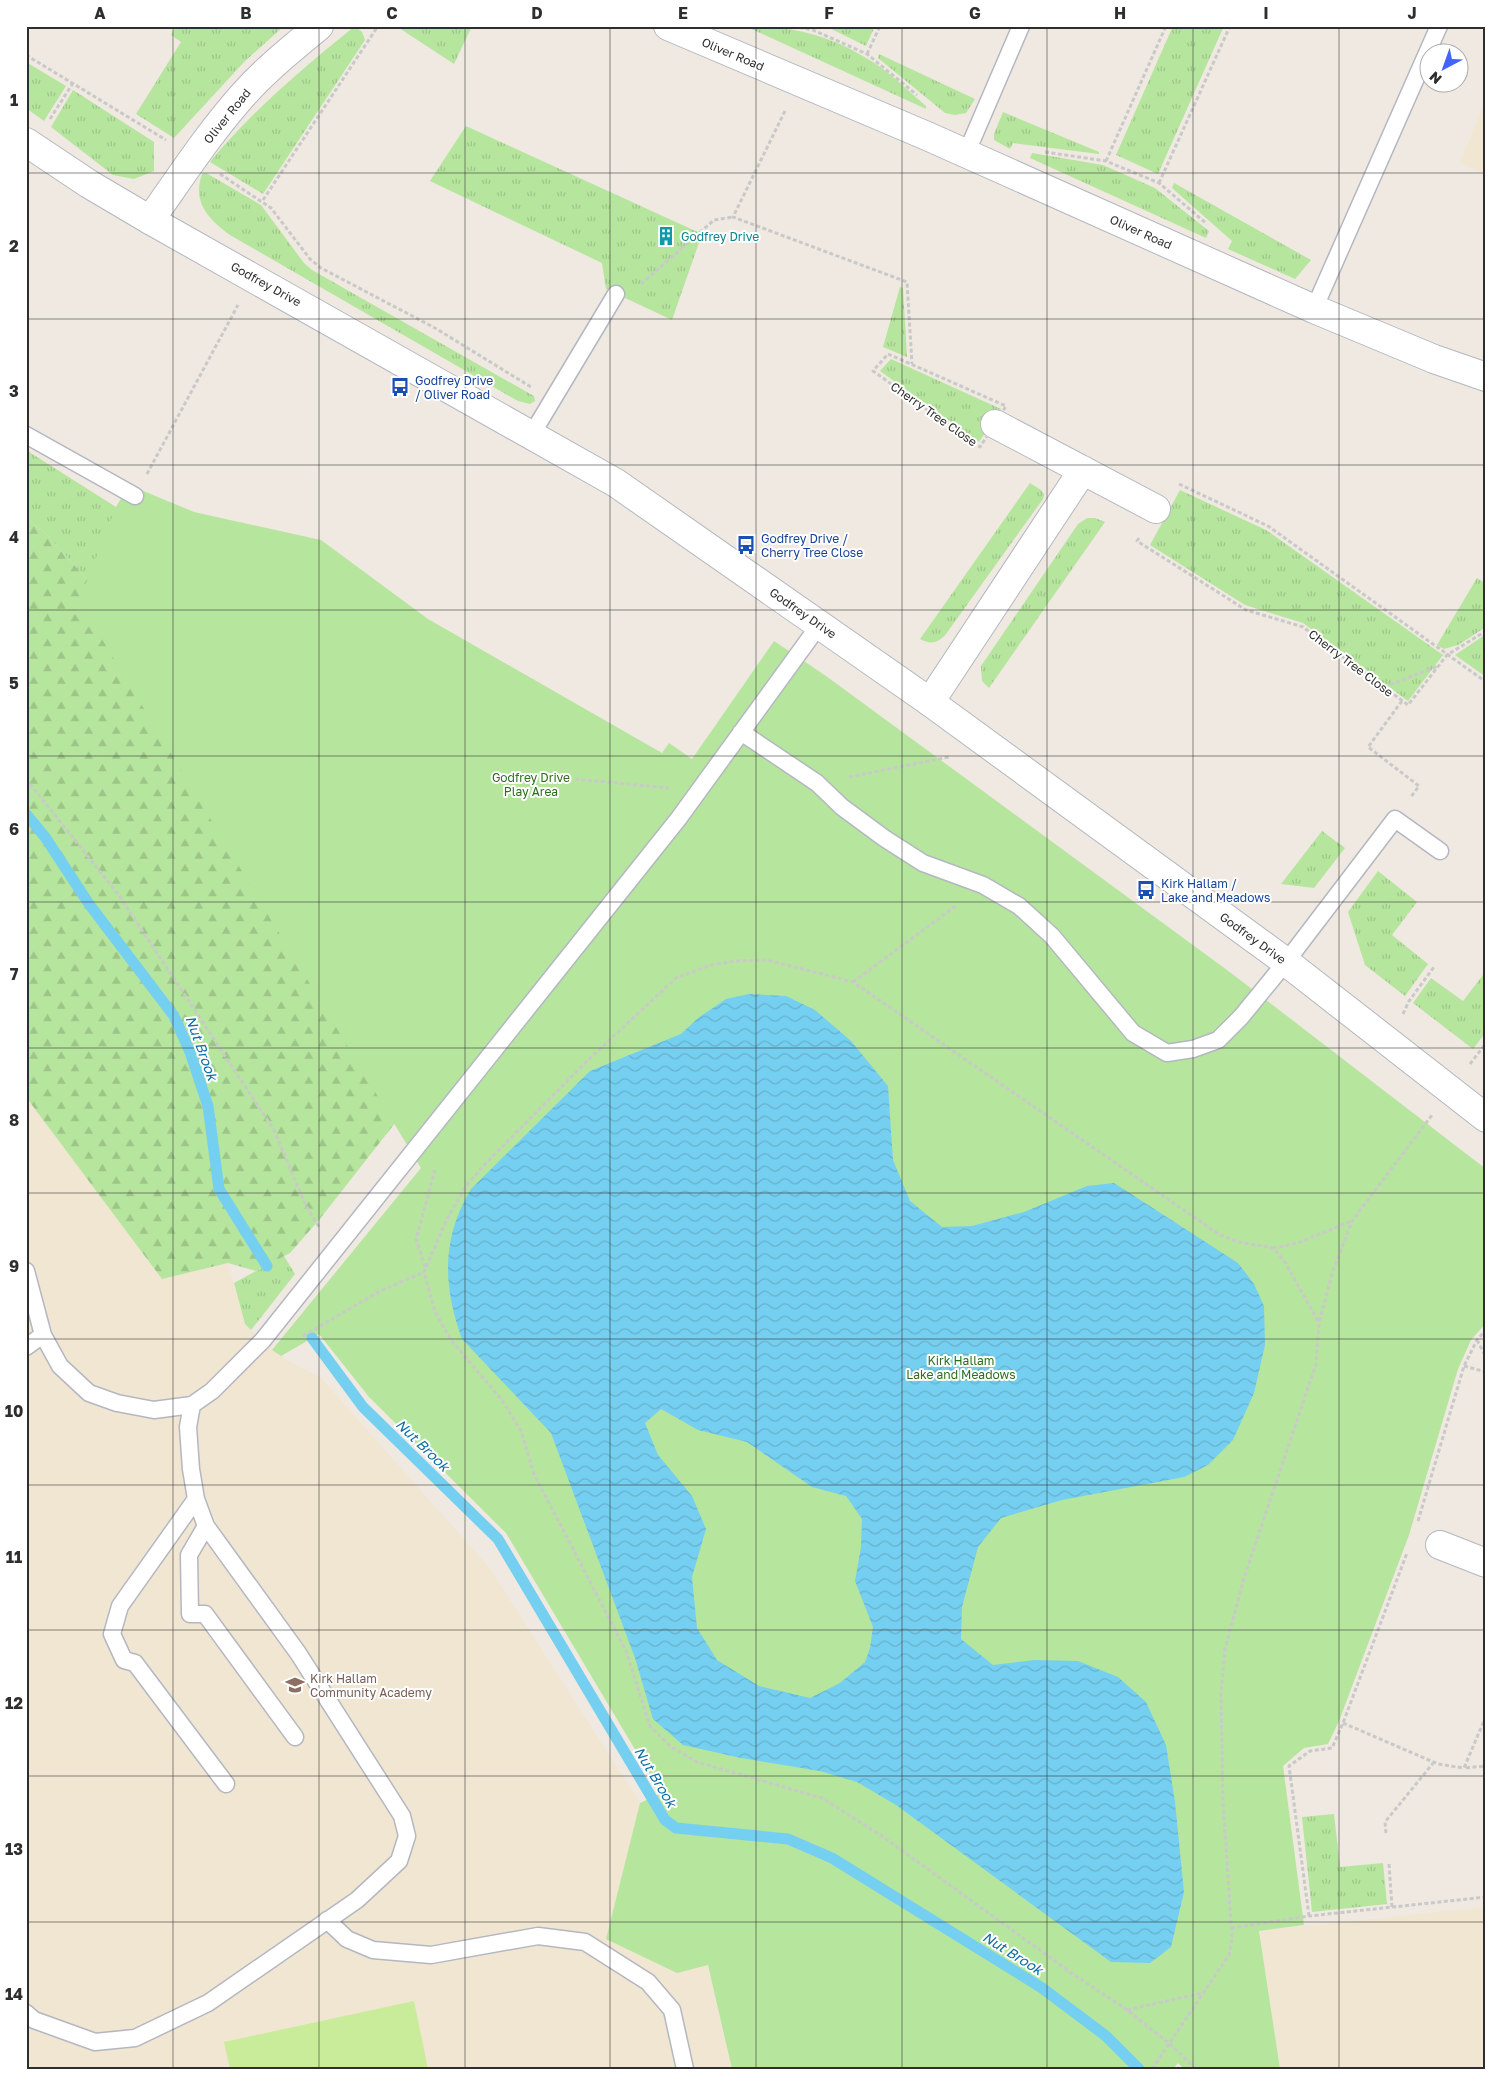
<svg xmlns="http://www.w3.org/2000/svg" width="1512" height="2095" font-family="'Golos Text',sans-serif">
<defs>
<pattern id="grass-tufts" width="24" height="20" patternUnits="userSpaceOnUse" patternTransform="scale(1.25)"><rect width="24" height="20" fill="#b6e59e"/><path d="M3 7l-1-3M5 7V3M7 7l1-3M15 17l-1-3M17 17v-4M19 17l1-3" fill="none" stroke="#9dc588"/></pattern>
<pattern id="forest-firs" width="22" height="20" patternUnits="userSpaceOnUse" patternTransform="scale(1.25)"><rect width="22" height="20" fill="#b6e59e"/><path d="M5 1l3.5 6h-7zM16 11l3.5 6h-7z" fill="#9dc588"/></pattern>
<pattern id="water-waves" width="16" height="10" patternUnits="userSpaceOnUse" patternTransform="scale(1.25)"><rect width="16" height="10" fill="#75cff0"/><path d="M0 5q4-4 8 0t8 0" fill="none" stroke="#66b2ce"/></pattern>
</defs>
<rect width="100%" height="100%" fill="#efe9e1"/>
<!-- education -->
<path fill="#f0e6d1" d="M1486,98v76l-26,-11z
M26,1097l136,182 66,-16 17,62 42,35 34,18 167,188 152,237 -34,136 102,25 24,105h-706z
M1486,1907v162h-206l-21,-138z"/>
<!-- grass -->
<path fill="url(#grass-tufts)" d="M176,26h108l-39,35 -71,77 -38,-24 45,-72 -10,-7z
M355,26l7,6 3,8 -102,154 -53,-32c43,-52 93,-94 145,-136z
M396,26h76l-18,38z
M745,26c45,0 83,8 121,32 22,12 41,32 60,48v3z
M825,26h50l-9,20z
M1173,26h51l-66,148 -42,-19z
M879,54l96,45 -9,14 -11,2 -10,-2 -67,-55z
M26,62l40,24 -22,35 -18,-13z
M73,90l81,52v29l-20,8 -21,-4 -62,-48z
M1003,112l96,40v2l-86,-11 -3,6 -16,-9v-6z
M466,126l236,108 -30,86 -66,-31 -4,-26 -172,-82z
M1032,153l71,12 52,23 54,43 -3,7 -176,-80z
M206,173l55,32 43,58 8,7 222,126 1,5 -5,3 -12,-3 -288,-166c-21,-16 -38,-32 -28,-61z
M1174,183l137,77 -16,19 -67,-30 4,-8 -60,-53z
M900,287l3,1 4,69 -24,-10z
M891,359l110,50 -22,33 -99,-71z
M26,450l90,57 51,46 -31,80 -92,-101 -18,-14z
M1030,483l11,7 3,4 -1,5 -97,135c-8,9 -15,11 -26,5z
M1180,490l86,40 177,125 -35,46 -105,-78 -58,-18 -95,-60z
M1087,518h8l10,4 -116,166 -7,-7 -1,-15 97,-142z
M1477,578l9,6v43l-28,18 -14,4 -7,-4z
M1486,634v43l-31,-22z
M1322,831l23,17 -31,40 -33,-4z
M1378,871l39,31 -25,33 36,29 -23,32 -40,-31 -17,-53z
M1486,971v61l-13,17 -60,-46 18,-25 32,23z
M284,1256l11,18 -44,56 -6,-6 -11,-41z
M1334,1814l6,53 43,-4 4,41 -75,8 -10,-95z"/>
<!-- forest -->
<path fill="url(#forest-firs)" d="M26,518l18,14 92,101 296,443 -113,144 -29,33 -34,18 -28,-8 -66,16 -136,-182z"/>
<!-- park -->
<path fill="#b6e59e" d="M129,485l65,27 127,28 107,79 234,134 7,-10 23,16 82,-118 52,35 405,297 255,196v154l-15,17 -13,29 -49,166 -70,186 -11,23 -24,4 -21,18 21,159 -45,6 21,138h-96l-6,-6 -5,6h-441l-24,-104 -31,8 -71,-34 34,-136 21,-10 -155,-260 -137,-136 -50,-63 -38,22 -9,-6 149,-182 -342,-567 37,-94z"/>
<!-- pitch -->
<path fill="#c9ec9a" d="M414,2001l14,68h-198l-6,-27z"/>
<!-- water -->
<path fill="url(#water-waves)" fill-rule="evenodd" d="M749,994l37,2 29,14 36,31 37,45 5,74 17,41 32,26 30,-1 52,-14 63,-26 27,-3 124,80 16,21 10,22 1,39 -11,48 -21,47 -25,25 -24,12 -122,23 -61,18 -23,29 -16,60 -1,32 32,26 41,-5 44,1 40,16 28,25 20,43 9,57 9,90 -13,55 -21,16 -39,-1 -215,-157 -39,-23 -37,-11 -79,-13 -58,-13 -30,-26 -18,-61 -84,-225 -89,-94c-19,-53 -21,-100 9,-150l119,-118 91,-37 17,-16 28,-19zM661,1409l37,21 49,12 65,45 34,9 16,23 -1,28 -6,34 18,46 -3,21 -5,14 -25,21 -30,15 -51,-12 -42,-26 -20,-32 -5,-51 14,-48 -14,-33 -34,-41 -13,-32z"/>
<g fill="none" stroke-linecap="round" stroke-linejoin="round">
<!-- stream -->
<path stroke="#75cff0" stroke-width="11" d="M26,814l19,23 44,67 85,112 16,36 18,54 11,83 48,77
M312,1338l51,69 135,132 167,281 11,8 112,11 44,19 210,130 64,48 33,33"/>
<!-- service casing -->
<g stroke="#b4b7c1" stroke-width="19">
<path id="service" d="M966,154l55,-128
M1314,309l125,-283
M532,434l84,-140
M26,435l109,61
M741,732l76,51 25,24 42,31 39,25 60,22 36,21 33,30 81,97 34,20 26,-4 25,-9 23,-23 45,-55 109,-143 45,32
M26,1271l17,64 17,31 29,27 28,10 37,7 38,-5 20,-14 51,-51 416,-522 141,-194
M26,1347l17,-12
M196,1499l-76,107 -8,28 12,26 11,3 91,121
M206,1526l-17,29 1,59h15l90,123
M327,1920l20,19 26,11 58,5 107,-19 47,6 63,40 24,28 13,59
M26,2013l8,7 61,22 40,-4 73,-35 149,-103 42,-39 8,-25 -5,-20 -104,-163 -92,-127 -10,-27 -5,-30 -3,-42 4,-22"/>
</g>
<!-- minor casing -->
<g stroke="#b4b7c1" stroke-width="30">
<path id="minor" d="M668,26l259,110 387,173 120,50 52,18
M150,220c30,-42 59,-87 93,-125 23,-26 50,-47 76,-69
M995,424l161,85
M930,702l153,-232
M1440,1545l46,18"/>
</g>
<!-- tertiary casing -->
<g stroke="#b4b7c1" stroke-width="30">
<path id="tertiary" d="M26,142l63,42 61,36 466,263 314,219 356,260 200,156"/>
</g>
<!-- path -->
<path stroke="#c9c9c9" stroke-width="3" stroke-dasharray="4 2.5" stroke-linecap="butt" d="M793,26l20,4 54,24 50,41
M867,54l13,-28
M26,55l140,85
M785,111l-52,106 174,65 5,82
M50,119l23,-36
M1045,152l61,9 53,22 48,41
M1106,161l60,-135
M220,174l51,34 39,51 11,9 114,60 96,59
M1159,183l71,-157
M263,200l115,-174
M641,284l73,-64 19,-3
M888,354l118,52 -26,41 -107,-76z
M147,474l91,-169
M1179,484l89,42 218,156
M1139,538l-2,3 109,69 57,17 105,78 39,-50 39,-24
M1486,576v2
M1384,687l54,-21
M1402,701l-34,46 51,39 -8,11
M849,777l100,-20
M26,779l92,115 156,236 32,76 13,21
M575,779l94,9
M853,982l104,-77
M1403,1014l6,-13 25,-34
M1470,1064l16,-21
M1273,1248l25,-5 54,-22
M425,1267l-9,-28 19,-69
M303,1336l77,-45 44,-19
M1477,1340l9,17
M1464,1366l22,6
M1418,1521l46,-155 13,-26 9,-10
M1486,1716l-22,52 22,-2
M1343,1723l95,41 26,4
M1386,1833l-1,-11 49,-60
M1389,1864l3,43
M1309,1916l-20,-150 21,-15 22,-3 11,-25 64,-170
M1231,1928l78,-12 177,-19
M1127,2010l75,-17
M1152,2069l77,-114 3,-16 -9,-138 -2,-108 4,-44 19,-71 72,-214 3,-41 14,-52 19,-50 80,-106
M1196,2069l-26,-25 -43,-34 -57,-38 -188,-136 -60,-38 -125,-36 -27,-16 -20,-20 -24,-75 -92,-177 -13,-43 -19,-31 -51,-60 -16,-28 -11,-40 23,-53 19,-33 20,-23 102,-103 88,-82 35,-13 25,-4 31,-1 86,22 367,253 19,7 34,6 12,14 34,61"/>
<!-- service -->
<use href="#service" stroke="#fff" stroke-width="16"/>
<!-- minor -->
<use href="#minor" stroke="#fff" stroke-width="28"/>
<!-- tertiary -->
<use href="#tertiary" stroke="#fff" stroke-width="28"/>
</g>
<!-- grid -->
<path fill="none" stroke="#2e2e2e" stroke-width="1" stroke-opacity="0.55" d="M173,26v2043M319,26v2043M465,26v2043M610,26v2043M756,26v2043M902,26v2043M1047,26v2043M1193,26v2043M1339,26v2043M26,173h1460M26,319h1460M26,465h1460M26,610h1460M26,756h1460M26,902h1460M26,1048h1460M26,1193h1460M26,1339h1460M26,1485h1460M26,1630h1460M26,1776h1460M26,1922h1460"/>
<!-- icons -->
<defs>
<g id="building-bare" transform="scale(1.5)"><path d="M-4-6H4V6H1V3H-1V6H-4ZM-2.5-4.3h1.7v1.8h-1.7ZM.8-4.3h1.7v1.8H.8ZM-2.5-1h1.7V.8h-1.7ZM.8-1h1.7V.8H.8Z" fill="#0f9aa8" stroke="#fff" stroke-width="2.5" paint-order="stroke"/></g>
<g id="bus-bare" transform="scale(1.5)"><path d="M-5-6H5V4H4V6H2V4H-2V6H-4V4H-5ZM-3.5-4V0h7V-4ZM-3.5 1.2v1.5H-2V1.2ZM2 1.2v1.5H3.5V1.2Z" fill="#1a4fb4" stroke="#fff" stroke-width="2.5" paint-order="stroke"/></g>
<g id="school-bare" transform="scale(1.5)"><path d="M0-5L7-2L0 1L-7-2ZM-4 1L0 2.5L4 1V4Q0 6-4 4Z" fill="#8d6e63" stroke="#fff" stroke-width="2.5" paint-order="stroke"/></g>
</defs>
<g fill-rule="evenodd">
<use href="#building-bare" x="666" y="236"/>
<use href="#bus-bare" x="400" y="387"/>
<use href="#bus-bare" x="746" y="545"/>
<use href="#bus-bare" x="1146" y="890"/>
<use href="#school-bare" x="295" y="1685"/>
</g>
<g text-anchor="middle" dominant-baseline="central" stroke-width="4" stroke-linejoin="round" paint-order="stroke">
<!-- street labels -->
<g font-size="12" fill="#2e2e2e" stroke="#fff">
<text transform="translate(733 54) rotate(23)">Oliver Road</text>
<text transform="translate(227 116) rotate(-51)">Oliver Road</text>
<text transform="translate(1141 232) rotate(24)">Oliver Road</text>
<text transform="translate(266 284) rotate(29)">Godfrey Drive</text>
<text transform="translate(934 414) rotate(35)">Cherry Tree Close</text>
<text transform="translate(803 613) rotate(35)">Godfrey Drive</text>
<text transform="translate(1351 663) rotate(37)">Cherry Tree Close</text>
<text transform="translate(1253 938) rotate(36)">Godfrey Drive</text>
</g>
<!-- culture labels -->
<g font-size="12" fill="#0d838f" stroke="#fff" text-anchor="start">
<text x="681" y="236">Godfrey Drive</text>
</g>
<!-- transit labels -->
<g font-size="12" fill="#164399" stroke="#fff" text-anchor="start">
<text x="415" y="380">Godfrey Drive<tspan x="415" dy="14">/ Oliver Road</tspan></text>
<text x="761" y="538">Godfrey Drive /<tspan x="761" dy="14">Cherry Tree Close</tspan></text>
<text x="1161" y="883">Kirk Hallam /<tspan x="1161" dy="14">Lake and Meadows</tspan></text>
</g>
<!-- park labels -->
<g font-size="12" fill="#2c6e1b" stroke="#fff">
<text x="531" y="777">Godfrey Drive<tspan x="531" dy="14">Play Area</tspan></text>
<text x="961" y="1360">Kirk Hallam<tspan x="961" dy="14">Lake and Meadows</tspan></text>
</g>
<!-- education labels -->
<g font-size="12" fill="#785e54" stroke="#fff" text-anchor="start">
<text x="310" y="1678">Kirk Hallam<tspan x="310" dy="14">Community Academy</tspan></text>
</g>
<!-- water labels -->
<g font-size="14" font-style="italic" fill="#0d6fa3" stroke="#fff">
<text transform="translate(202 1048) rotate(70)">Nut Brook</text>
<text transform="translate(423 1445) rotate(44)">Nut Brook</text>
<text transform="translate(656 1777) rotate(59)">Nut Brook</text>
<text transform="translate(1013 1953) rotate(32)">Nut Brook</text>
</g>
</g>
<!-- border -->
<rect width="1512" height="2095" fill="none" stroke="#ffffff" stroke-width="55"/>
<!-- north arrow -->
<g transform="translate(1444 68) rotate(221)"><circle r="24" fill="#ffffff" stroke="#ababab"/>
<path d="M0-4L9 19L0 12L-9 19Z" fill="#4264fb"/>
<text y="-8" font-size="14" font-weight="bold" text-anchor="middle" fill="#2e2e2e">N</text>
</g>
<rect x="28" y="28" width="1456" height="2040" fill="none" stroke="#2e2e2e" stroke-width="2"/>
<g font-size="16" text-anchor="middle" font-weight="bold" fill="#2e2e2e">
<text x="100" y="19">A</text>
<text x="246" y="19">B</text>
<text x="392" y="19">C</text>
<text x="537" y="19">D</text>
<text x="683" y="19">E</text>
<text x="829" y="19">F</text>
<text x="975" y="19">G</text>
<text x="1120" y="19">H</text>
<text x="1266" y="19">I</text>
<text x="1412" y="19">J</text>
<text x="14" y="106">1</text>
<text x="14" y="252">2</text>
<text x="14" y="397">3</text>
<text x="14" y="543">4</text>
<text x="14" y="689">5</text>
<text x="14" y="835">6</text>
<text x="14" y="980">7</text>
<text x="14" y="1126">8</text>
<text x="14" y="1272">9</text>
<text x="14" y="1417">10</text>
<text x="14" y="1563">11</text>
<text x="14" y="1709">12</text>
<text x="14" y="1855">13</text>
<text x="14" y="2000">14</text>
</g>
</svg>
